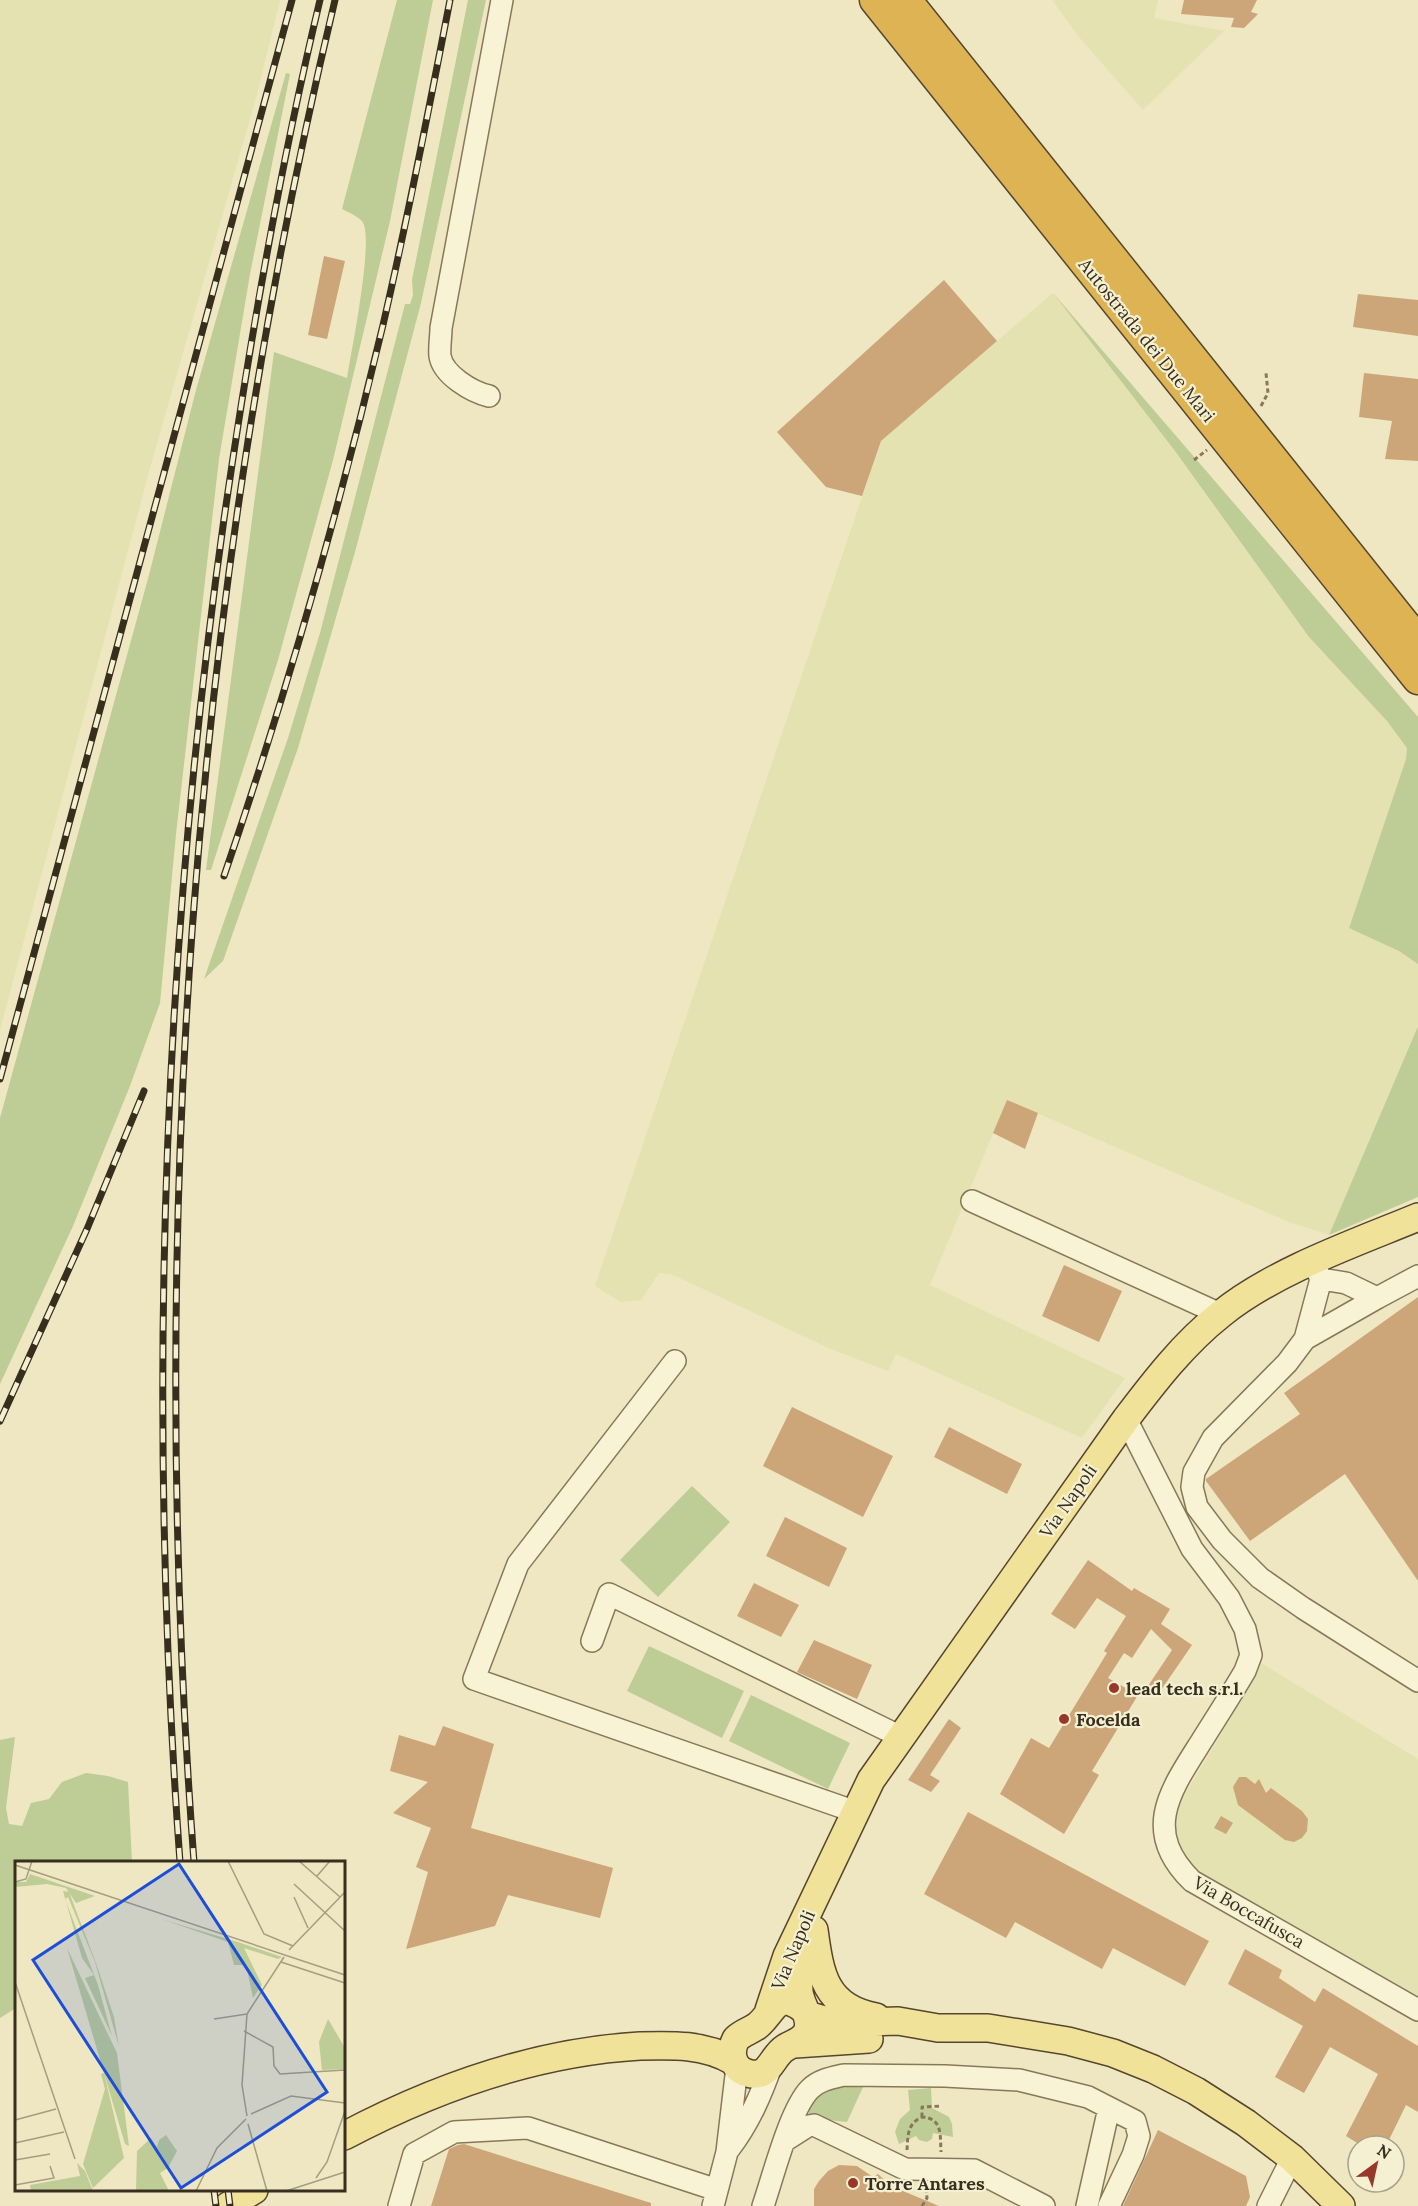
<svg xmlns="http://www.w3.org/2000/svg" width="1418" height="2206" font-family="Lora,serif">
<rect width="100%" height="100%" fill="#eee7c2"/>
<!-- farmland -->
<path fill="#e3e2b0" d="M0,0h280l-24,98 -106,370 -150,562z
M1052,0h106l-4,18 70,13 -81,79 -64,-73z
M1053,293l122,158 134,186 78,84 20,27 -1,11 -57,168 50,24 19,13v61l-89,210 -40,-13 -282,-122 -77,185 195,93 -43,60 -186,-84 -8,17 -57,-22 -160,-75 -12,-1 -18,27 -20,2 -26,-16 286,-845z
M1261,1663l157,96v237l-220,-123 -12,-12 -12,-24 -2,-17 15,-29 71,-119z"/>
<!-- green -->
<path fill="#becc96" d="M397,0h36l-43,221 -57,239 -55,200 -67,210h-5l68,-518 73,26c4,-25 28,-142 15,-157 -5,-5 -14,-9 -20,-12z
M468,0h18l-65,303 -66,249 -57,196 -75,213 -19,18 84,-241 32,-105 85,-329h5l3,-9 -1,-15z
M286,73l4,1 -40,200 -31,185 -43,375 -16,169 -30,83 -57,140 -73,158v-266l149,-543 47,-185z
M1053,293l365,424v247l-19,-13 -50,-23 57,-169 1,-11 -20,-27 -78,-84 -134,-186z
M1418,1025v172l-89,38 89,-209z
M692,1486l38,36 -72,75 -38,-37z
M649,1646l95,45 -22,47 -95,-47z
M751,1695l99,48 -22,46 -99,-48z
M15,1737l-9,71 3,16 13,2 9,-23 18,-4 13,-17 24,-9 22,3 20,6 4,80h-116v146l-16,10v-278z
M832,2084l32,1 -17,37c-13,-1 -26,-3 -38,-6 -1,-17 10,-23 23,-32z
M931,2088l1,20 17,9 3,7 1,13 -20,-4 -1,6 -5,3 -8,-2 -3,-4 -17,8 -4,-12 5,-13 10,-9 -2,-20z"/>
<!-- building -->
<path fill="#cca678" d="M1184,0h73l-6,12 7,2 -14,14 -13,-1 3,-9 -53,-4z
M324,256l21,5 -18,78 -19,-4z
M944,280l53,61 -116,100 -19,55 -36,-9 -49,-55z
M1358,294l60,6v36l-65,-9z
M1364,373l54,6v82l-33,-2 7,-38 -33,-4z
M1007,1100l31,13 -13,36 -32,-16z
M1064,1265l58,26 -23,51 -57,-26z
M1418,1297v284l-73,-107 -95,67 -44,-60v-2l94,-65 -16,-21z
M792,1407l101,49 -30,61 -100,-51z
M949,1427l73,37 -15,30 -73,-37z
M785,1517l62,31 -18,39 -63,-31z
M1088,1560l44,31 2,-3 36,21 -9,15 31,21 -33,48 -11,-7 24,-36 -21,-21 -19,29 -8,-5 -16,25 30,17 -46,76 7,4 -35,59 -64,-40 31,-56 18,10 58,-95 -3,-2 22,-35 -29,-18 -22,31 -24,-15z
M754,1583l45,22 -18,32 -44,-21z
M814,1640l58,25 -15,34 -60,-27z
M949,1719l12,9 -31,47 10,6 -9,11 -23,-12z
M443,1726l51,18 -23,84 142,40 -13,50 -92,-23 -13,31 -89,23 22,-77 -12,-5 15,-39 -38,-15 35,-31 -38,-11 9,-36 36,11z
M1239,1777h7l9,7 4,-5 7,14 5,-5 31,23 6,8 -1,12 -5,7 -8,4 -9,-2 -47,-35 -5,-18z
M968,1812l241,129 -24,45 -72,-38 -11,21 -87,-47 -9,16 -82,-44z
M1221,1816l12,7 -7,11 -12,-6z
M1245,1949l37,21 -3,8 36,24 8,-14 95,58v66l-12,-7 -20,41h-24l-16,-10 32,-62 -48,-27 -26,46 -29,-16 28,-51 -75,-42z
M1158,2130l88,46 4,21 -4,9h-123z
M464,2144l187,59v3h-220l18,-57 9,-4z
M839,2165l18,1 16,11 5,-3 13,12 48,20h-125v-17l5,-8 9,-10z"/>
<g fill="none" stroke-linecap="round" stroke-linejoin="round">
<!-- minor casing -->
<g stroke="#88785a" stroke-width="24">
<path id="minor" d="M489,396c-17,-4 -46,-21 -49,-40 -1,-9 1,-19 1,-28l61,-328
M972,1201l248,113
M1313,1262l8,17 -16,60 -18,24 -74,75 -19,34 -2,15 5,20 25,33 38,38 43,30 115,73
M1321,1279l25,4 31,15 41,-22
M1305,1339l72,-41
M675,1361l-157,203 -44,115 382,133
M1126,1419l66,130 37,49 16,31 6,26 -6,16c-14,24 -29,47 -44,71 -31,49 -60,89 -9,139l226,129
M592,1641l17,-47 292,143
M786,2140l22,-14 6,-1 91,44 69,1 70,36
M729,2149c20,-26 32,-54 43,-85
M399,2206l15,-52 40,-22 74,-4 189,62
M713,2206l14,-54 10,-85
M763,2206c10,-29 27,-97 47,-117 9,-9 21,-11 34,-14l101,1 74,4 69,17 47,24 4,15 -6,19 -24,51
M1087,2206l22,-98
M1268,2206l24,-48"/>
</g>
<!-- major casing -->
<g stroke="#55462e" stroke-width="30">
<path id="major" d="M814,1930c6,44 11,78 62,87
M803,2009c-27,-21 -30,5 -46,17 -7,5 -15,7 -21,13 -4,8 -6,17 0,26 3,5 9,8 15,9 19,3 21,-18 34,-26 9,-6 17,-6 22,-16 6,-13 -6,-26 -8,-40 -1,-16 1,-30 5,-46
M769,2010l18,-54 84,-176 255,-361c28,-37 58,-76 95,-105 53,-43 134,-71 197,-97
M807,2015l27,8 64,-2 40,7h50l80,13 45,12 40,16 43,22 50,32 46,35 49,48
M795,2044l74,-5
M344,2136c91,-48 192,-84 296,-90 32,-1 65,-2 93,15
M228,2206l26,-16"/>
</g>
<!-- highway casing -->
<g stroke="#55462e" stroke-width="33">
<path id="highway" d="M875,0l543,679
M906,0l512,641"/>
</g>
<!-- path -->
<path stroke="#88785a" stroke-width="3" stroke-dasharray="4.5 3" stroke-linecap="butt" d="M1261,406l7,-13 -2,-20
M1194,460l13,-10
M922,2117v-10l20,-1
M907,2150c1,-15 0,-26 15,-33 21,1 18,19 19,35
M922,2206l5,-8 -1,-10"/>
<!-- minor -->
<use href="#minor" stroke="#f9f3d6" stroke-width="21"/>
<!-- major -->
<use href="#major" stroke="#f1e29a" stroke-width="27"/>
<!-- highway -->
<use href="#highway" stroke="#ddb353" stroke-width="30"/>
<!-- rail casing -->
<g stroke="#382e1e" stroke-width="7">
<path id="rail" d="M224,876c62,-181 115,-365 159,-551 25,-108 46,-216 67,-325
M0,1079l292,-1079
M0,1421l87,-192 57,-138
M180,1862c-33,-450 -19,-896 44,-1343 25,-174 55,-348 96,-519
M194,1862c-47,-622 -4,-1255 141,-1862
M214,2190l2,16
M228,2190l2,16"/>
</g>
<!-- rail -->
<use href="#rail" stroke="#f5f0d2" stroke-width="4.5" stroke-dasharray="14" stroke-linecap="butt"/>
</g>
<!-- markers -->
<g fill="#97382a" stroke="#f5f0d2" stroke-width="2">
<circle cx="1114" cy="1688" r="6"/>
<circle cx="1064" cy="1719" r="6"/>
<circle cx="853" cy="2183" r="6"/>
</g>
<g text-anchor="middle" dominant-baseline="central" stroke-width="4.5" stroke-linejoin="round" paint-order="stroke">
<!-- street labels -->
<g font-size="18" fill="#382e1e" stroke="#f5f0d2">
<text transform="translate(1147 340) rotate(51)">Autostrada dei Due Mari</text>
<text transform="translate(1068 1501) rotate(-55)">Via Napoli</text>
<text transform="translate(1249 1912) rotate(30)">Via Boccafusca</text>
<text transform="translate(793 1950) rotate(-67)">Via Napoli</text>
</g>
<!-- poi labels -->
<g font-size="18" font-weight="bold" fill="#382e1e" stroke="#f5f0d2" text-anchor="start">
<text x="1126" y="1688">lead tech s.r.l.</text>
<text x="1076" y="1719">Focelda</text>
<text x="865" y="2183">Torre Antares</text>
</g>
</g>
<!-- overview -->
<g transform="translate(15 1861)">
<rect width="330" height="330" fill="#eee7c2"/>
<path d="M15,13l65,22 -19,7 -10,-15 -19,-4 -32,3v-5h11zM48,30l6,1 27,71 18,54 5,30 -24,-85 -27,-65 -3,2 33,86 14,51 -27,-58 9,-3 -12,-17zM146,58l77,23 44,15 -4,2 -34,-11 18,37 -9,13 -7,-33h-12l-6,-23zM52,87l50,105 12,93 -4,-2zM313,158l17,29v21l-23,1 -3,-28zM89,212l20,85 -31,30 -10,-24 22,-75 -4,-15zM151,274l11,16 -9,17 -8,5 9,18h-33l1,-40 14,-13 6,9 2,-7zM62,302l8,8 8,20h-62l-1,-6 50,-9z" fill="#becc96"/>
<path fill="none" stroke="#a59d80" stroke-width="1.5" d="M213,0l36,73 29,12M284,0l41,36M0,4l330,110M302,15l13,-15M0,21l11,-3 6,-18M279,23l51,47M279,36l14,31M274,89l56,-58M266,101l64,21M0,121l60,177M199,158l33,-5M229,170l29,16 1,19 6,8 65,-4M236,253l40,-18 54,7M232,255l-5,-31 5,-71 37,-57M0,259l41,-11M233,263l19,67M0,282l49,-11M0,299l35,-6M301,317l11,-16 18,-51M0,324l39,-7 -4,-12M181,330l21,-43 29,-29M271,330l59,-19"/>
<path fill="#1d4ed8" fill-opacity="0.15" stroke="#1d4ed8" stroke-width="3" d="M164,3l148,228 -146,96 -148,-228z"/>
<rect width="330" height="330" fill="none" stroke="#382e1e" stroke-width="3"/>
</g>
<!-- north arrow -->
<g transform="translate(1376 2164) rotate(33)"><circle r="28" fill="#f5f0d2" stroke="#a9a28a" stroke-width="1.5"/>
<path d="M0-4.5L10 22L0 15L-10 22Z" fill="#97382a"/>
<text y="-9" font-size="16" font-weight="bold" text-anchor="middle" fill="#382e1e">N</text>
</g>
</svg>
